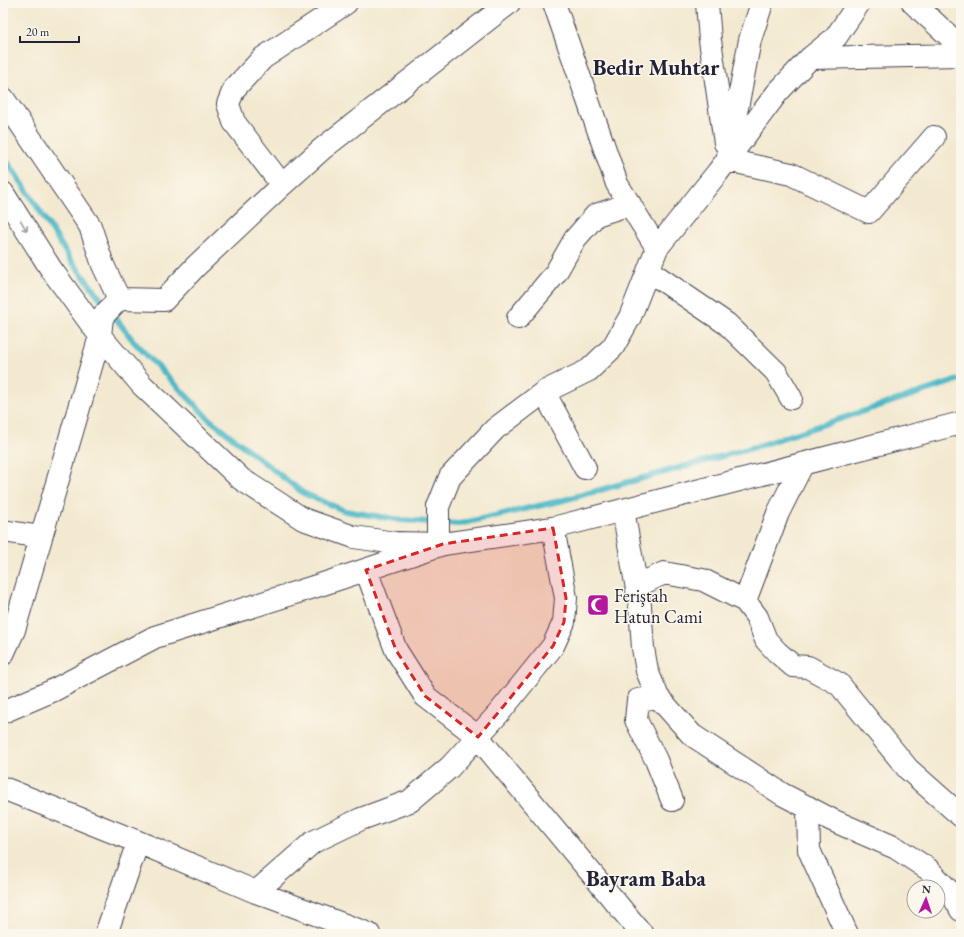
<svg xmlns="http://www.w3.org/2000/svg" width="964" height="937" font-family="'EB Garamond',serif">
<rect width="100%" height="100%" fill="#fbf7ec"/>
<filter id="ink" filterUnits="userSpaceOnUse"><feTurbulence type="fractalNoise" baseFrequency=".025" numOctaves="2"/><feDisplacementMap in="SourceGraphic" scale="8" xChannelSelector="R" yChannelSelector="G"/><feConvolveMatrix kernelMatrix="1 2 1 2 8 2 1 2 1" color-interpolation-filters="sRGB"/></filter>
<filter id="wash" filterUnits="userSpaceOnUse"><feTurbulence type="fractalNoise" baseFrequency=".012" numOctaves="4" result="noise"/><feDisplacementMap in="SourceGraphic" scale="16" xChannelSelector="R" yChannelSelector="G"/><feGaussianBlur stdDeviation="0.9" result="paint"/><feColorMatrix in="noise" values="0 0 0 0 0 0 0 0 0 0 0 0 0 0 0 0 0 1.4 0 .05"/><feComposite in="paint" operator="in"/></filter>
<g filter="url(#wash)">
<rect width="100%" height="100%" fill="#f3e9d0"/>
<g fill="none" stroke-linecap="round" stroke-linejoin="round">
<!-- stream -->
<path stroke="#4bb8c7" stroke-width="6" d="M3,156l21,30 46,73 65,84 74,76 94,74 42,18 56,9 58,4 101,-23 195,-54 206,-68"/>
</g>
</g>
<g filter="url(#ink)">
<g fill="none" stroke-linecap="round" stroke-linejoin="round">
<!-- minor casing -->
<g stroke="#414051" stroke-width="24">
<path id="minor" d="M554,3l63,181 40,64
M707,3l3,37 15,103
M913,3l48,44
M810,58l151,-3
M3,98l87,128 13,39 16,34 45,1 32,-34 86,-81 40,-36 187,-146
M728,155l22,-115 12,-37
M727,160l64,14 78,38 65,-75
M282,185l-48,-63 -6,-18 6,-15 29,-31 83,-55
M3,193l48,76 49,67 -86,294 -11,24
M649,271l78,53 49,48 15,26
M518,318l37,-44 20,-35 21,-24 34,-11
M544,392l41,76
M623,510l17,96 3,42 4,23 11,26 34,38 90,59 50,26 64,28 32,21 24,25 9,16
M3,531l38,6
M366,570l30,80 29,46 53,41 164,197
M637,586l27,-13 39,7 42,21 12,16 9,23 11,12 16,14 15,1 31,17 69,85 53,47
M745,601l33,-88 24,-48
M658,697l-20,3 -2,20 20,40 16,40
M3,712l49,-21 103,-54 168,-53 120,-40 -5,-10v-27l12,-30 45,-48 49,-37 45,-22 24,-23 17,-30 27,-69 61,-76 59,-79 33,-35 26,-21 23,-34
M3,788l135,54 118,50 113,42
M808,807l1,43 38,84
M256,892l57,-50 48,-23 49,-18 40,-34 49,-54 54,-67 11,-24 2,-24 -13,-70
M106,934l32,-92"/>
</g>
<!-- major casing -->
<g stroke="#414051" stroke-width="24">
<path id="major" d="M119,299l-17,18 -2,19 42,49 99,94 62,40 51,18 41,6 48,1 110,-16 408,-105"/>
</g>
<!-- minor -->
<use href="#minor" stroke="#fff" stroke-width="22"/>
<!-- major -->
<use href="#major" stroke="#fff" stroke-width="22"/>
</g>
<!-- one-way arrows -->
<defs><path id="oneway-shaft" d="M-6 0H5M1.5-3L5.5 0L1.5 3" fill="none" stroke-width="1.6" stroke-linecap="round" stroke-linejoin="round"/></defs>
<use stroke="#9c9ca7" href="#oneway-shaft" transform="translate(24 226) rotate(58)"/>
</g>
<!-- marked area -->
<path fill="#d62828" fill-opacity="0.2" stroke="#d62828" stroke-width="3" stroke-dasharray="8 5" stroke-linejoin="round" d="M553,528l13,70 -2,24 -11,24 -75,91 -53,-41 -29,-46 -30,-80 77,-26z"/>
<!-- icons -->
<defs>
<g id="mosque-square" transform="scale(1.15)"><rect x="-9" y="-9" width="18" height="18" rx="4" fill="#b5179e" stroke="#fbf7ec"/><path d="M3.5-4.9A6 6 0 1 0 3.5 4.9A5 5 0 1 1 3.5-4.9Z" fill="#fff"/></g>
</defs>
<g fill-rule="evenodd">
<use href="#mosque-square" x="598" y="605"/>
</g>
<g text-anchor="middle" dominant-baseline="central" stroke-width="3" stroke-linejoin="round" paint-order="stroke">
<!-- poi labels -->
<g font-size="18" fill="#22223b" stroke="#fbf7ec" text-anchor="start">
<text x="614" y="595">Feriştah<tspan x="614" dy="21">Hatun Cami</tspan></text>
</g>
<!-- district labels -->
<g font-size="22" font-weight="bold" fill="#22223b" stroke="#fbf7ec">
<text x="656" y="67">Bedir Muhtar</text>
<text x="646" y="878">Bayram Baba</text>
</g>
</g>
<!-- margin -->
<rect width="964" height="937" fill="none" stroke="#fbf7ec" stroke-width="16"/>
<!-- north arrow -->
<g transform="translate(926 899) rotate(3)"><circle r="19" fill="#fbf7ec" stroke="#a4a2a5"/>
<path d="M0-3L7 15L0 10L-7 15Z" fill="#b5179e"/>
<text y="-6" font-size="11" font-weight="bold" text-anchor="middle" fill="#22223b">N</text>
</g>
<!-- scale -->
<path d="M20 36v6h59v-6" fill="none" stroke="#22223b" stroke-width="2"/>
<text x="26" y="36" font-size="12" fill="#22223b" stroke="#fbf7ec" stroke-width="3" paint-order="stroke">20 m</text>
</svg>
